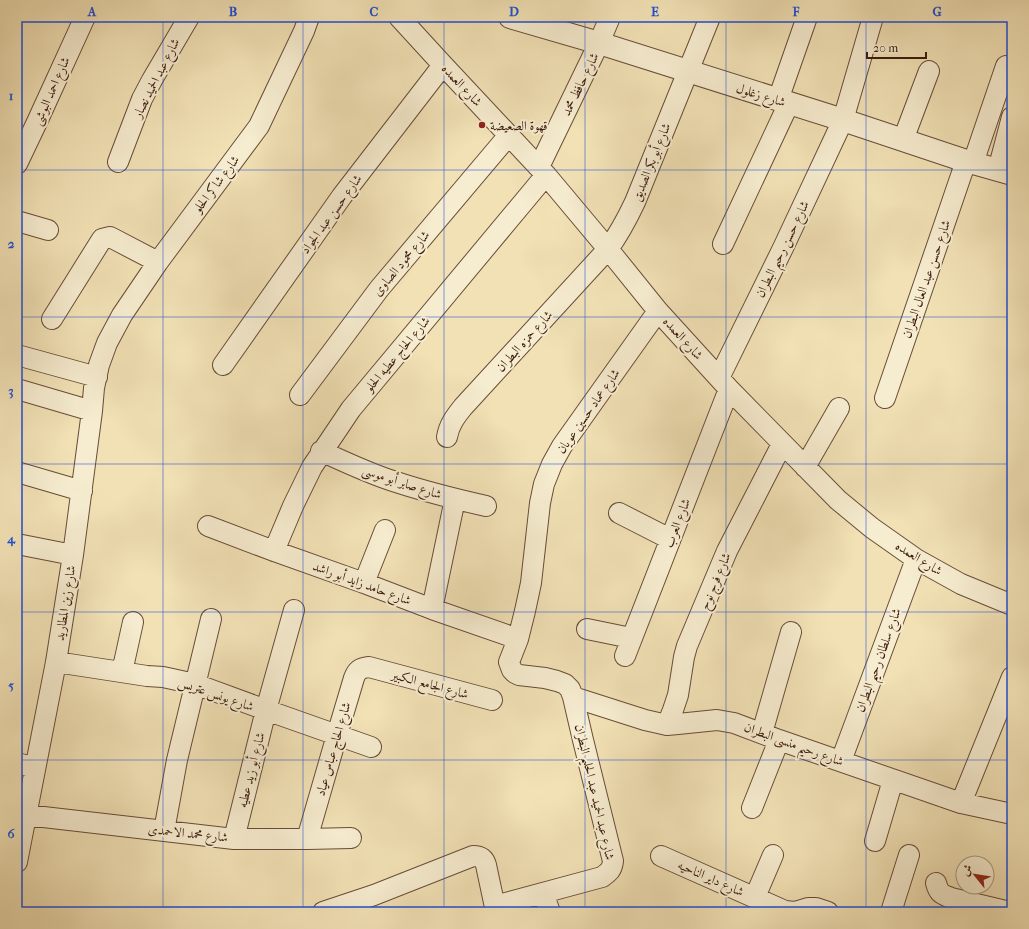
<svg xmlns="http://www.w3.org/2000/svg" width="1029" height="929" font-family="'IM FELL French Canon',Amiri,serif">
<rect width="100%" height="100%" fill="#f1e1b5"/>
<filter id="stains"><feTurbulence type="fractalNoise" baseFrequency=".005" numOctaves="4"/><feColorMatrix values="0 0 0 0 .2 0 0 0 0 .09 0 0 0 0 .02 0 0 0 .5 -.17"/></filter>
<radialGradient id="worn" r=".72"><stop offset=".6" stop-color="#630" stop-opacity="0"/><stop offset="1" stop-color="#630" stop-opacity=".3"/></radialGradient>
<g fill="none" stroke-linecap="round" stroke-linejoin="round">
<!-- minor casing -->
<g stroke="#694c38" stroke-width="22">
<path id="minor" d="M399,17l44,48 103,110 62,74 50,62 71,78 109,111 34,28 44,31 45,25 51,21
M778,100l29,-83
M903,140l26,-69
M118,162l24,-63 10,-19 37,-63
M973,163l33,-97
M17,164l20,-42 48,-105
M539,167l60,-124 11,-26
M998,170l14,-53
M17,221l31,9
M723,244l66,-141
M52,319l50,-80 8,-2 4,2 44,23
M17,355l80,22
M223,365l119,-169 101,-131
M719,378l64,-130 60,-128 30,-103
M17,389l75,22
M300,395l79,-106 130,-154
M885,398l81,-237
M447,437c2,-12 8,-20 16,-30l145,-158c11,-15 19,-30 27,-47l75,-185
M321,451c24,11 47,22 72,30 30,10 62,18 93,25
M805,467l34,-59
M17,472l65,19
M619,513l51,26
M208,526l66,25 90,32 68,26 86,30
M17,544l56,11
M274,551l19,-45 19,-39 39,-58 195,-234
M364,583l21,-53
M432,609l23,-110
M587,629l44,9
M625,656l104,-267
M56,662l91,14 16,1 32,7 71,26 105,37
M122,672l11,-50
M573,697l72,23 22,5 11,-1 39,-4 17,3 45,17 182,63 51,11
M667,725l6,-15 5,-15 6,-38 3,-11 40,-95 55,-107
M762,733l29,-101
M841,761l75,-202
M17,763l18,5
M961,803l51,-126
M752,808l27,-68
M26,815l208,24h73l44,-1
M164,831l13,-71 34,-141
M234,839l32,-129 28,-100
M307,839l30,-104 17,-57c3,-8 6,-10 15,-11l123,33
M875,841l18,-61
M661,856l124,55 10,1 13,-4h8l12,4
M17,862l39,-200 17,-107 19,-144 2,-23 5,-23 8,-22 15,-28 36,-53 101,-136 45,-95 5,-14
M936,883c3,11 6,11 15,15l59,14
M543,893l7,19
M755,897l18,-42
M495,906l107,-29c7,-5 10,-7 11,-16l-30,-121 -10,-43 -3,-8 -5,-5 -8,-3 -12,-3 -26,-3 -4,-2 -3,-3 -3,-8 9,-23 7,-28 6,-28 9,-80 4,-19 8,-20 10,-18 96,-135
M323,912l51,-17 99,-39c7,0 11,2 13,9l10,47
M891,912l18,-57"/>
</g>
<!-- tertiary casing -->
<g stroke="#694c38" stroke-width="24">
<path id="tertiary" d="M510,17l89,26 244,77 123,41 46,13"/>
</g>
<!-- minor -->
<use href="#minor" stroke="#f6eccf" stroke-width="20"/>
<!-- tertiary -->
<use href="#tertiary" stroke="#f6eccf" stroke-width="22"/>
</g>
<!-- grid -->
<path fill="none" stroke="#1d4ed8" stroke-width="1" stroke-opacity="0.55" d="M163,17v895M303,17v895M444,17v895M585,17v895M726,17v895M866,17v895M17,170h995M17,317h995M17,464h995M17,612h995M17,760h995"/>
<!-- markers -->
<circle fill="#8f2418" stroke="#f6eccf" stroke-width="1.5" cx="482" cy="125" r="4"/>
<g text-anchor="middle" dominant-baseline="central" stroke-width="4" stroke-linejoin="round" paint-order="stroke">
<!-- street labels -->
<g font-size="13" fill="#3c1b0f" stroke="#f6eccf">
<text transform="translate(156 78) rotate(-63)">شارع عبد الحميد نصار</text>
<text transform="translate(580 84) rotate(-64)">شارع حافظ محمد</text>
<text transform="translate(462 85) rotate(47)">شارع العمده</text>
<text transform="translate(51 91) rotate(-66)">شارع احمد البوشى</text>
<text transform="translate(761 95) rotate(17)">شارع زغلول</text>
<text transform="translate(651 162) rotate(-68)">شارع أبو بكر الصديق</text>
<text transform="translate(216 184) rotate(-53)">شارع شاكر الحلو</text>
<text transform="translate(331 214) rotate(-54)">شارع حسن عبد الجواد</text>
<text transform="translate(782 249) rotate(-64)">شارع حسن رحيم البطران</text>
<text transform="translate(401 263) rotate(-50)">شارع محمود الصاوى</text>
<text transform="translate(926 279) rotate(-71)">شارع حسن عبد العال البطران</text>
<text transform="translate(683 338) rotate(48)">شارع العمده</text>
<text transform="translate(524 341) rotate(-48)">شارع حمزه البطران</text>
<text transform="translate(397 354) rotate(-50)">شارع الحاج عطيه الحلو</text>
<text transform="translate(588 411) rotate(-55)">شارع عماد حسين عويان</text>
<text transform="translate(402 482) rotate(18)">شارع صابر أبو موسى</text>
<text transform="translate(677 523) rotate(-69)">شارع العرب</text>
<text transform="translate(919 558) rotate(32)">شارع العمده</text>
<text transform="translate(715 581) rotate(-67)">شارع فرج نوح</text>
<text transform="translate(362 583) rotate(20)">شارع حامد زايد أبو راشد</text>
<text transform="translate(65 603) rotate(-81)">شارع زين المطاريد</text>
<text transform="translate(878 660) rotate(-70)">شارع سلطان رحيم البطران</text>
<text transform="translate(430 684) rotate(15)">شارع الجامع الكبير</text>
<text transform="translate(216 694) rotate(19)">شارع يونس عتريس</text>
<text transform="translate(794 744) rotate(20)">شارع رحيم منسى البطران</text>
<text transform="translate(333 749) rotate(-74)">شارع الحاج عباس عياد</text>
<text transform="translate(251 770) rotate(-76)">شارع أبو زيد عطيه</text>
<text transform="translate(595 792) rotate(77)">شارع عبد الحميد عبد الحليم البطران</text>
<text transform="translate(188 833) rotate(6)">شارع محمد الاحمدى</text>
<text transform="translate(711 878) rotate(24)">شارع داير الناحيه</text>
</g>
<!-- poi labels -->
<g font-size="13" fill="#3c1b0f" stroke="#f6eccf" text-anchor="start">
<text x="490" y="125">قهوة الصعيضة</text>
</g>
</g>
<!-- margin -->
<rect width="1029" height="929" fill="none" stroke="#f1e1b5" stroke-width="44"/>
<!-- north arrow -->
<g transform="translate(975 875) rotate(300)"><circle r="19" fill="#f6eccf" stroke="#ac9882"/>
<path d="M0-3L7 15L0 10L-7 15Z" fill="#8f2418"/>
<text y="-6" font-size="11" font-weight="bold" text-anchor="middle" fill="#3c1b0f">ش</text>
</g>
<!-- scale -->
<path d="M867 52v6h59v-6" fill="none" stroke="#3c1b0f" stroke-width="2"/>
<text x="873" y="52" font-size="12" fill="#3c1b0f" stroke="#f6eccf" stroke-width="3" paint-order="stroke">20 m</text>
<rect x="22" y="22" width="985" height="885" fill="none" stroke="#1d4ed8" stroke-width="1.5"/>
<g font-size="13" text-anchor="middle" font-weight="bold" fill="#1d4ed8">
<text x="92" y="16">A</text>
<text x="233" y="16">B</text>
<text x="374" y="16">C</text>
<text x="514" y="16">D</text>
<text x="655" y="16">E</text>
<text x="796" y="16">F</text>
<text x="937" y="16">G</text>
<text x="11" y="100">1</text>
<text x="11" y="248">2</text>
<text x="11" y="395">3</text>
<text x="11" y="543">4</text>
<text x="11" y="690">5</text>
<text x="11" y="838">6</text>
</g>
<rect width="100%" height="100%" filter="url(#stains)"/>
<rect width="100%" height="100%" fill="url(#worn)"/>
</svg>
